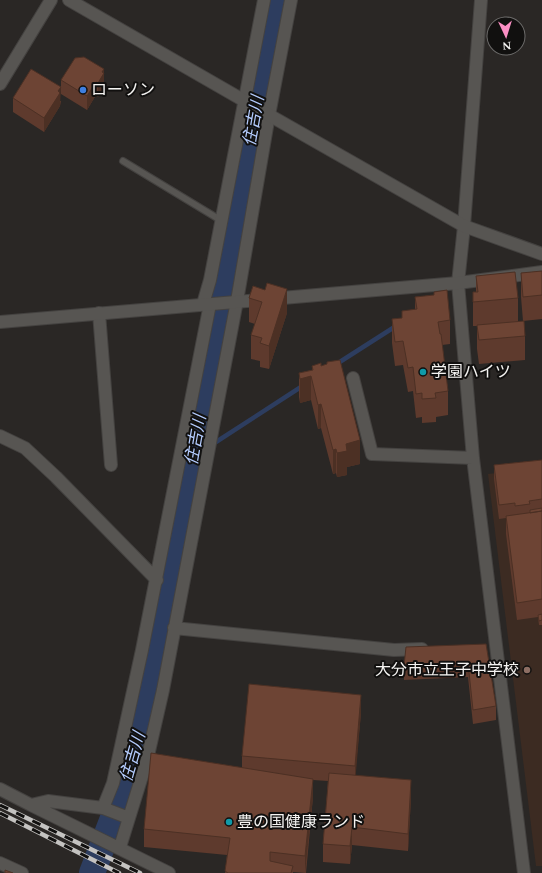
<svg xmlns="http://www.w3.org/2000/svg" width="542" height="873" font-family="Spectral,'Noto Sans JP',serif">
<rect width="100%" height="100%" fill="#2a2725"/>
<!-- education -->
<path fill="#3c2b22" d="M542,468v398h-6l-48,-392z"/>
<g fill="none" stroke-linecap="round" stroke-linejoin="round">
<!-- stream -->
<path stroke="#2d3d5f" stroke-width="4.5" d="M335,365l61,-39
M216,442l88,-57
M193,456l6,-3"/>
<!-- river -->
<path stroke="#2d3d5f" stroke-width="26" d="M92,873l31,-81 24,-83 43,-229 86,-480"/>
<!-- lane casing -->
<g stroke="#444240" stroke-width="8">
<path id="lane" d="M123,161l99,60"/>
</g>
<!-- street casing -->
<g stroke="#444240" stroke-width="14">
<path id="street" d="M481,0l-17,226 -6,57 15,175 51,415
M203,304l7,-24 54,-280
M99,313l12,152
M353,378l19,76 101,4
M0,436l25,12 31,29 101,103
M174,628l220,22 28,-1
M0,789l31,16 17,-4 55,7 26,10
M31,805l138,68
M103,808l10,-25 29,-133 68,-346
M120,847l27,-87 16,-70 74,-389 32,-186 22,-115
M0,863l22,10"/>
</g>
<!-- secondary casing -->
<g stroke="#444240" stroke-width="14">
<path id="secondary" d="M69,0l200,115 195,111 78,28
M0,84l51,-84
M0,322l458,-39 84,-11"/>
</g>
<!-- lane -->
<use href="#lane" stroke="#575552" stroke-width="6"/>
<!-- street -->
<use href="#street" stroke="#575552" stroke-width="12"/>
<!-- secondary -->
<use href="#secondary" stroke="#575552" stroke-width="12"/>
<!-- rail casing -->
<g stroke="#c4c3c1" stroke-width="4.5">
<path id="rail" d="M0,805l140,68
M0,813l119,60"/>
</g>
<!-- rail -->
<use href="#rail" stroke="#11100f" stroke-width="3" stroke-dasharray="9" stroke-linecap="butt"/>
</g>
<!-- wall -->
<path fill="#5e3a2d" d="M104,73v14l-6,10 -2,-2 -9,15 -26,-16v-14z
M13,98l48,3 -1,5 -16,26 -31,-20z
M542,271v48l-19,2 -2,-24v-24z
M476,276l42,22v23l7,15v24l-46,4 -2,-15v-23h-4v-34h3z
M253,286l34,27 -18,56 -9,-2v-6l-9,-2v-24l4,-11 -6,-2v-24z
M434,292l16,28v24l-8,1 6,46v24l-12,2v5l-14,1v-6l-6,1 -3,-27 -5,1 -5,-27 -8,1 -3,-23v-24l10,-1v-7l13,-1v-13l19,-2z
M327,362l33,102 -13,3v8l-10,2 -1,-4 -3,1 -12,-46 -3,1 -7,-29 -11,3 -1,-6v-24l13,-3v-4h9l6,-1z
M542,460v165h-3l-1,-8 -21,3 -11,-86v-16l-7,1 -5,-40v-14z
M486,644l10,62v14l-23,4 -5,-47 -64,3v-14z
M361,713l-6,62 56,23 -3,53 -56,-6 -2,19 -27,-2v-18l5,-63 -15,-1v17l-7,76 -13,-1v1h-68l2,-18 -83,-8v-18l98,-61v-12z"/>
<!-- shaded-wall -->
<path fill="#4c3024" d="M104,69v18l-6,10v-14l4,-11z
M96,82v13l-9,15v-14z
M61,87l-1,19 -16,26v-14z
M287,289v24l-18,56v-23z
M311,376v24l-11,3v-24z
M321,404v24l-3,1v-24z
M360,440v24l-13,3v8l-10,2v-24l9,-9z
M336,449v24l-3,1v-24z
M361,695v18l-6,71v-18z
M313,779v18l-8,76v-17z
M411,780v18l-3,53v-17z
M352,827v18l-2,19v-18z"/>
<!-- building -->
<path fill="#6d4434" stroke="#4c3024" d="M84,57l20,12 -2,3 2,1 -6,10 -2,-1 -9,14 -26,-16 14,-22z
M31,69l30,18 -3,4 2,2 -16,25 -31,-20z
M542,271v24l-19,2 -2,-24z
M515,272l3,26 -45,4v-10h5l-2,-16z
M267,283l20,6 -18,57 -9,-3 2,-5 -11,-3 11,-33 -13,-4 4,-12 12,4z
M447,290l3,30 -12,2 2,12h1l7,57 -13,2 1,5 -14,1v-6l-6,1 -3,-27 -5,1 -5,-27 -8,1 -3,-23 10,-1v-7l15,-2 -2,-12 19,-2v-3z
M524,321l1,15 -46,4 -2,-15z
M340,360l20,80 -14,4 1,7 -10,2 -1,-4 -3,1 -12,-46 -3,1 -7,-29 -11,3 -1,-6 14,-3 -1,-4 9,-3v3l6,-2v-2z
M542,460v39l-13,2 1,3 -15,2v-3l-16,2 -5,-40z
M542,508v3l-12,2v-3z
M542,511v88l-25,4 -11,-87z
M542,614v6l-3,1 -1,-6z
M486,644l10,62 -23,4 -5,-47 -64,3 2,-19z
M249,684l112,11 -6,71 -113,-10z
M151,753l162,26 -8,77 -35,-4v9l23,5 -2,7h-63l-3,-2 5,-33 -86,-9z
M329,773l82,7 -3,54 -56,-7 -2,19 -27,-2z
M5,870l8,3h-8z"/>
<!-- markers -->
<circle fill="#3f7fe0" stroke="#11100f" stroke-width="1.5" cx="83" cy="90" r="4"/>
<g fill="#0f9aa8" stroke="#11100f" stroke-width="1.5">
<circle cx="423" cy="372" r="4"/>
<circle cx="229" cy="822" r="4"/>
</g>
<circle fill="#8d6e63" stroke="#11100f" stroke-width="1.5" cx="527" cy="670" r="4"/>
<g text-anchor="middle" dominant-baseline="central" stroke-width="4" stroke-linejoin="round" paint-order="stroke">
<!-- poi labels -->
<g font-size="16" fill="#f5f4f2" stroke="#11100f" text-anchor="start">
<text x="91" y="90">ローソン</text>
<text x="431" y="372">学園ハイツ</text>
<text x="519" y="670" text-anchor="end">大分市立王子中学校</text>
<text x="237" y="822">豊の国健康ランド</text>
</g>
<!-- water labels -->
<g font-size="17" font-style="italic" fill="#b4ccfe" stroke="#11100f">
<text transform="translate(254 121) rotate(-80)">住吉川</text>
<text transform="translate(196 440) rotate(-80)">住吉川</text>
<text transform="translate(133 757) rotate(-74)">住吉川</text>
</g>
</g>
<!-- north arrow -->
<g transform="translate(506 36) rotate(176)"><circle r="19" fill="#11100f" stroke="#6c6b6a"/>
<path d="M0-3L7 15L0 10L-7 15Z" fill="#fb8fc4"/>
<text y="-6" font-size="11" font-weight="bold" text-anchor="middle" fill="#f5f4f2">N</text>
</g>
</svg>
